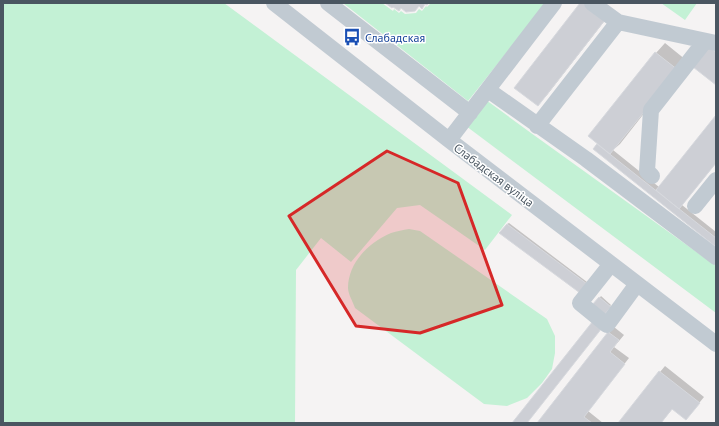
<svg xmlns="http://www.w3.org/2000/svg" width="719" height="426" font-family="'PT Sans',sans-serif">
<rect width="100%" height="100%" fill="#f5f3f3"/>
<!-- green -->
<path fill="#c3f1d5" d="M3,3h221l288,212 -27,35 -65,-45 -23,3 -46,54 -30,-24 -25,32 -1,153h-292z
M343,3h39l11,8 1,-2 5,4 2,-2 4,3 11,-1 3,-4 3,2 4,-5 1,1 4,-4h115l-78,98z
M661,3h36l-12,17z
M486,100l45,33 185,133v47l-250,-187z
M409,229l11,2 127,88 8,17v17l-3,16 -10,14 -15,15 -20,8 -23,-2 -129,-96c-2,-6 -7,-14 -7,-20 0,-25 21,-46 43,-55 6,-2 12,-3 18,-4z"/>
<!-- shadow -->
<path fill="#0003" d="M581,3h23l9,7 -66,85 -9,9z
M665,43l21,17 -66,84 -7,6 46,37 57,-71v47l-34,42 34,27v13l-122,-97 62,-95z
M509,223l78,59 -6,9 -74,-67z
M601,296l10,9 -7,9 -10,-9z
M614,327l10,8 -10,12 15,11 -41,53 15,12h-65l71,-90z
M665,366l39,31 -13,16 -18,-5 -12,15h-41l40,-51z"/>
<!-- building -->
<path fill="#cdcfd5" stroke="#d7d9de" d="M385,3h43l-1,2 -2,-1 -3,5 -3,-3 -4,5 -9,1 -5,-4 -2,3 -6,-4 -1,1z
M580,3h3l22,17 -67,86 -24,-18z
M709,47l7,5v33l-23,-18z
M655,52l23,18 -68,84 -22,-18z
M716,115v48l-37,46 -23,-19z
M597,144l119,94v9l-123,-98z
M507,224l80,60 -7,9 -81,-60z
M599,297l12,10 -7,8 -12,-10z
M593,321l9,7 -75,95h-15z
M608,332l11,8 -9,12 15,12 -41,53 8,6h-55z
M659,371l41,32 -14,17 -14,-11 -11,14h-43z"/>
<g fill="none" stroke-linecap="round" stroke-linejoin="round">
<!-- minor -->
<path stroke="#c1cad2" stroke-width="16" d="M274,3l175,137 267,204
M328,3l142,110
M592,3l26,19
M488,90l98,69 130,98
M537,126l81,-104 98,21
M449,140l105,-137
M652,176l-5,-5 4,-61 54,-69
M695,206l21,-26
M611,264l-31,39 27,22 30,-41"/>
</g>
<!-- marked area -->
<path fill="#d62828" fill-opacity="0.2" stroke="#d62828" stroke-width="3" stroke-linejoin="round" d="M387,151l71,32 44,122 -82,28 -64,-7 -67,-110z"/>
<!-- icons -->
<defs>
<g id="bus-bare" transform="scale(1.38)"><path d="M-5-6H5V4H4V6H2V4H-2V6H-4V4H-5ZM-3.5-4V0h7V-4ZM-3.5 1.2v1.5H-2V1.2ZM2 1.2v1.5H3.5V1.2Z" fill="#1a4fb4" stroke="#fff" stroke-width="2.5" paint-order="stroke"/></g>
</defs>
<g fill-rule="evenodd">
<use href="#bus-bare" x="352" y="37"/>
</g>
<g text-anchor="middle" dominant-baseline="central" stroke-width="3" stroke-linejoin="round" paint-order="stroke">
<!-- transit labels -->
<g font-size="12" fill="#164399" stroke="#fff" text-anchor="start">
<text x="365" y="37">Слабадская</text>
</g>
<!-- street labels -->
<g font-size="12" fill="#4a5661" stroke="#fff">
<text transform="translate(494 175) rotate(37)">Слабадская вуліца</text>
</g>
</g>
<!-- border -->
<rect width="719" height="426" fill="none" stroke="#4a5661" stroke-width="8"/>
</svg>
